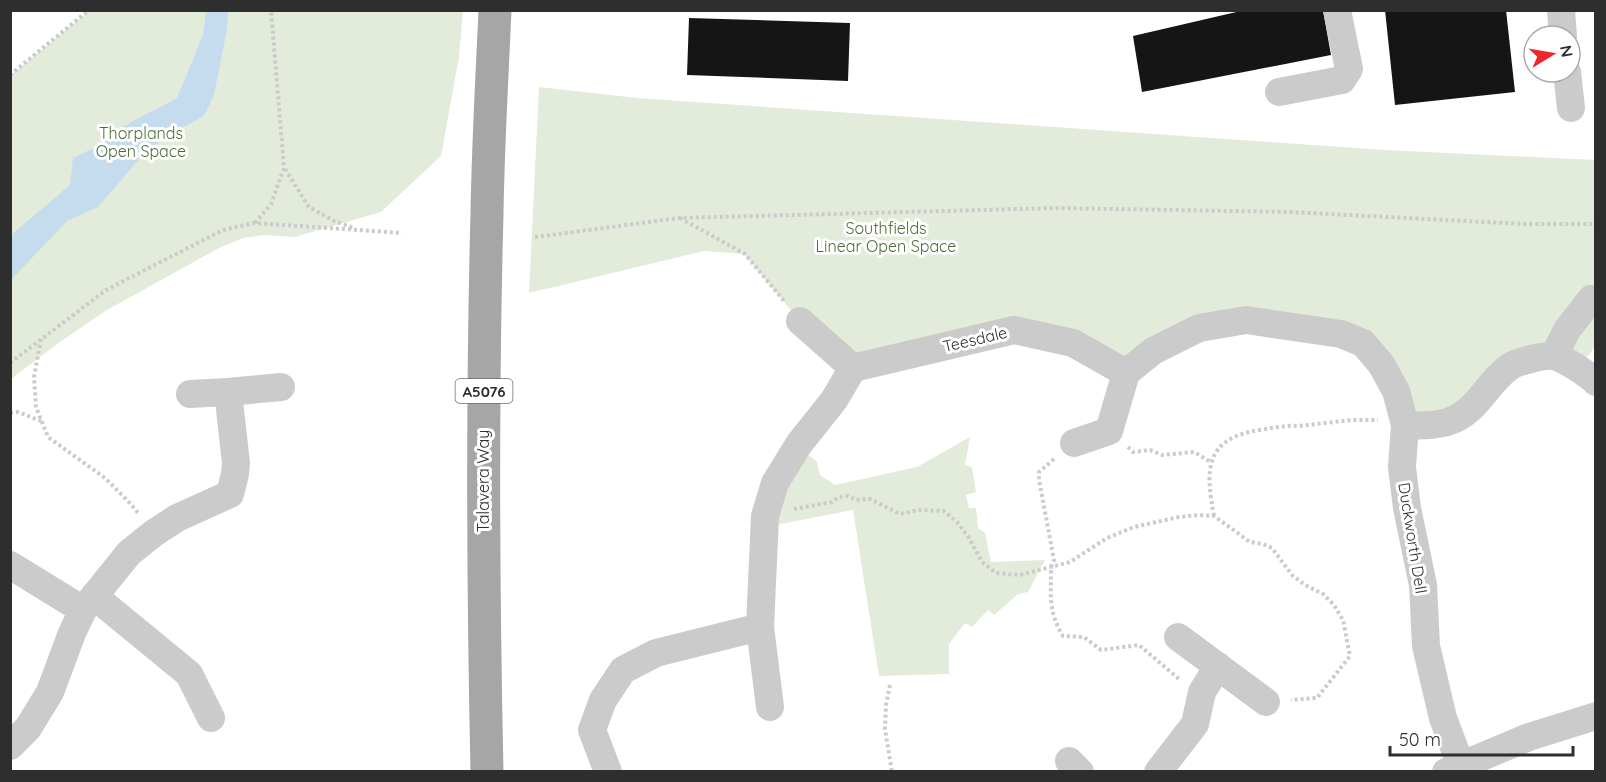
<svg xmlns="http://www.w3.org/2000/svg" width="1606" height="782" font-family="Quicksand,sans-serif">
<rect width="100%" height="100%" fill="#fff"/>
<!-- green -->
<path fill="#e3ecda" d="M89,11h374l-4,46 -18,99 -60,56 -86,25 -31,-2 -21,3 -24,10 -112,62 -50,34 -46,35v-304z
M539,87l98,11 748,52 210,10v186l-9,13 -32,-3 -132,70 -59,-83 -117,-23 -120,53 -112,-43 -161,38 -53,-47 -56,-67 -40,-3 -175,42z
M970,437l-5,28 7,2 4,25 -10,3 3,13h7l2,20 7,5 6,29 54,-2 -17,32 -10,2 -24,21 -6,-5 -16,17 -7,-4 -16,21v30l-70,2 -26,-166 -78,15c6,-30 15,-46 34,-70l8,7 3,13 15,10 82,-18z"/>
<!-- water -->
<path fill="#c5dcee" d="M206,11h22l-1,18 -13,66 -10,21 -28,15 -30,20 -48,56 -31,14 -56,59v-45l59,-50 3,-27 27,-13 22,-18 55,-29 26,-63z"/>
<!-- building -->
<path fill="#151515" d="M1245,10h78l8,45 -189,37 -9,-56z
M1385,10h121l9,82 -120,13z
M689,18l161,5 -2,58 -161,-6z"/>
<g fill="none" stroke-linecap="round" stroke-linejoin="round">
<!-- path -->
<path stroke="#cbcbcb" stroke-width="4" stroke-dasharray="3 3" stroke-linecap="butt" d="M10,75l79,-65
M285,169l24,38 25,14 20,7
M680,218l65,36 40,48
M255,223l16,-19 13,-36 -13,-158
M535,237l144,-19 378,-10 233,4 234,12h72
M41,339l-7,38 2,30 12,30 57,41 23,23 11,13
M10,363l96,-73 117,-60 31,-7 148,10
M10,413l8,-1 23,9
M1128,447l5,5 17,-2 12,5 32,-3 17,10
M1054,459l-15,13v8l15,80 -3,7c0,27 -3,45 12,69l21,1 17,13 38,-5 40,34
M794,509l38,-7 6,-5 10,-1 8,4 14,-1 30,15 18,-4 26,1 13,11 12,16 13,24 14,11 24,2 50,-13 37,-24 27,-11 45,-10 20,-2 15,1 36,26 13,2 9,4 20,27 13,10 18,9 11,11 9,15 7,36 -33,42 -26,2
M1214,516c-9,-47 -9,-78 46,-86 13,-2 25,-5 38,-4l54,-6h26
M890,685l-4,20 -1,24 7,43"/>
<!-- minor -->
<path stroke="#cbcbcb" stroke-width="28" d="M1561,10l2,26
M1567,72l4,36
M1279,92l63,-12 7,-11 -12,-59
M800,321l53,47
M1554,356l13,-26 24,-31
M190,394l38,-2
M1405,425c15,1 36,1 50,-6 23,-11 33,-36 53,-51 7,-6 35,-13 45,-12 9,1 36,19 43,26
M1074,443l35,-12 17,-58 27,-22 46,-23 47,-8 95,14 22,9 18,21 15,27 9,34 -3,42 5,41 16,77 3,61 17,72 18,48
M10,565l73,45
M94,596l95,78 22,44
M760,627l10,80
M1178,637l88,65
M10,746l18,-18 22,-36 22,-59 11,-23 46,-57 25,-20 23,-15 53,-24 5,-20 1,-11 -8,-71 53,-5
M1069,761l11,11
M608,772l-16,-42 11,-30 20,-30 33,-17 104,-26 5,-111 10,-33 24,-39 35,-44 19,-32 161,-38 59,13 53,30
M1158,772l37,-48 7,-32 16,-26
M1446,772l83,-35 67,-21"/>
<!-- major -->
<path stroke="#a6a6a6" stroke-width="33" d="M487,772c-4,-186 -5,-372 0,-558 1,-68 5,-136 8,-204"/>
</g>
<g text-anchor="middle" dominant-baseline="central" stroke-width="6" stroke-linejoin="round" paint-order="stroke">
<!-- shield labels -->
<rect fill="#fff" stroke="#6d6d6d" stroke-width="1.5" x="455.5" y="379" width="57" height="24" rx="4.5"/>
<g font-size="15" font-weight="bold" fill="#2e2e2e">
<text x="484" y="391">A5076</text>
</g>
<!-- park labels -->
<g font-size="16" fill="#4e6c38" stroke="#fff">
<text x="141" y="133">Thorplands<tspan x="141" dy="18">Open Space</tspan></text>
<text x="886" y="228">Southfields<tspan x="886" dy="18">Linear Open Space</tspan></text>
</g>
<!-- street labels -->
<g font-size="16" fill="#2e2e2e" stroke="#fff">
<text transform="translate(975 339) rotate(-13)">Teesdale</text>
<text transform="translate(483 481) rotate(-90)">Talavera Way</text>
<text transform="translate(1413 538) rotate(81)">Duckworth Dell</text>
</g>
</g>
<!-- border -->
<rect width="1606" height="782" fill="none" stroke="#2e2e2e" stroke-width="24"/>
<!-- north arrow -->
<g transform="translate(1552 54) rotate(79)"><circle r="28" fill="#ffffff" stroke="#ababab" stroke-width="1.5"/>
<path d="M0-4.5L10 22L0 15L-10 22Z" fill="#f02528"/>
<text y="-9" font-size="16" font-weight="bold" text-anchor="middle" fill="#2e2e2e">N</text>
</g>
<!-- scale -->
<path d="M1390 746v9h183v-9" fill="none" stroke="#2e2e2e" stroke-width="3"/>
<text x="1399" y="746" font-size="18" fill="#2e2e2e" stroke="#ffffff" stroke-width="4.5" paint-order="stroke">50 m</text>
</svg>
